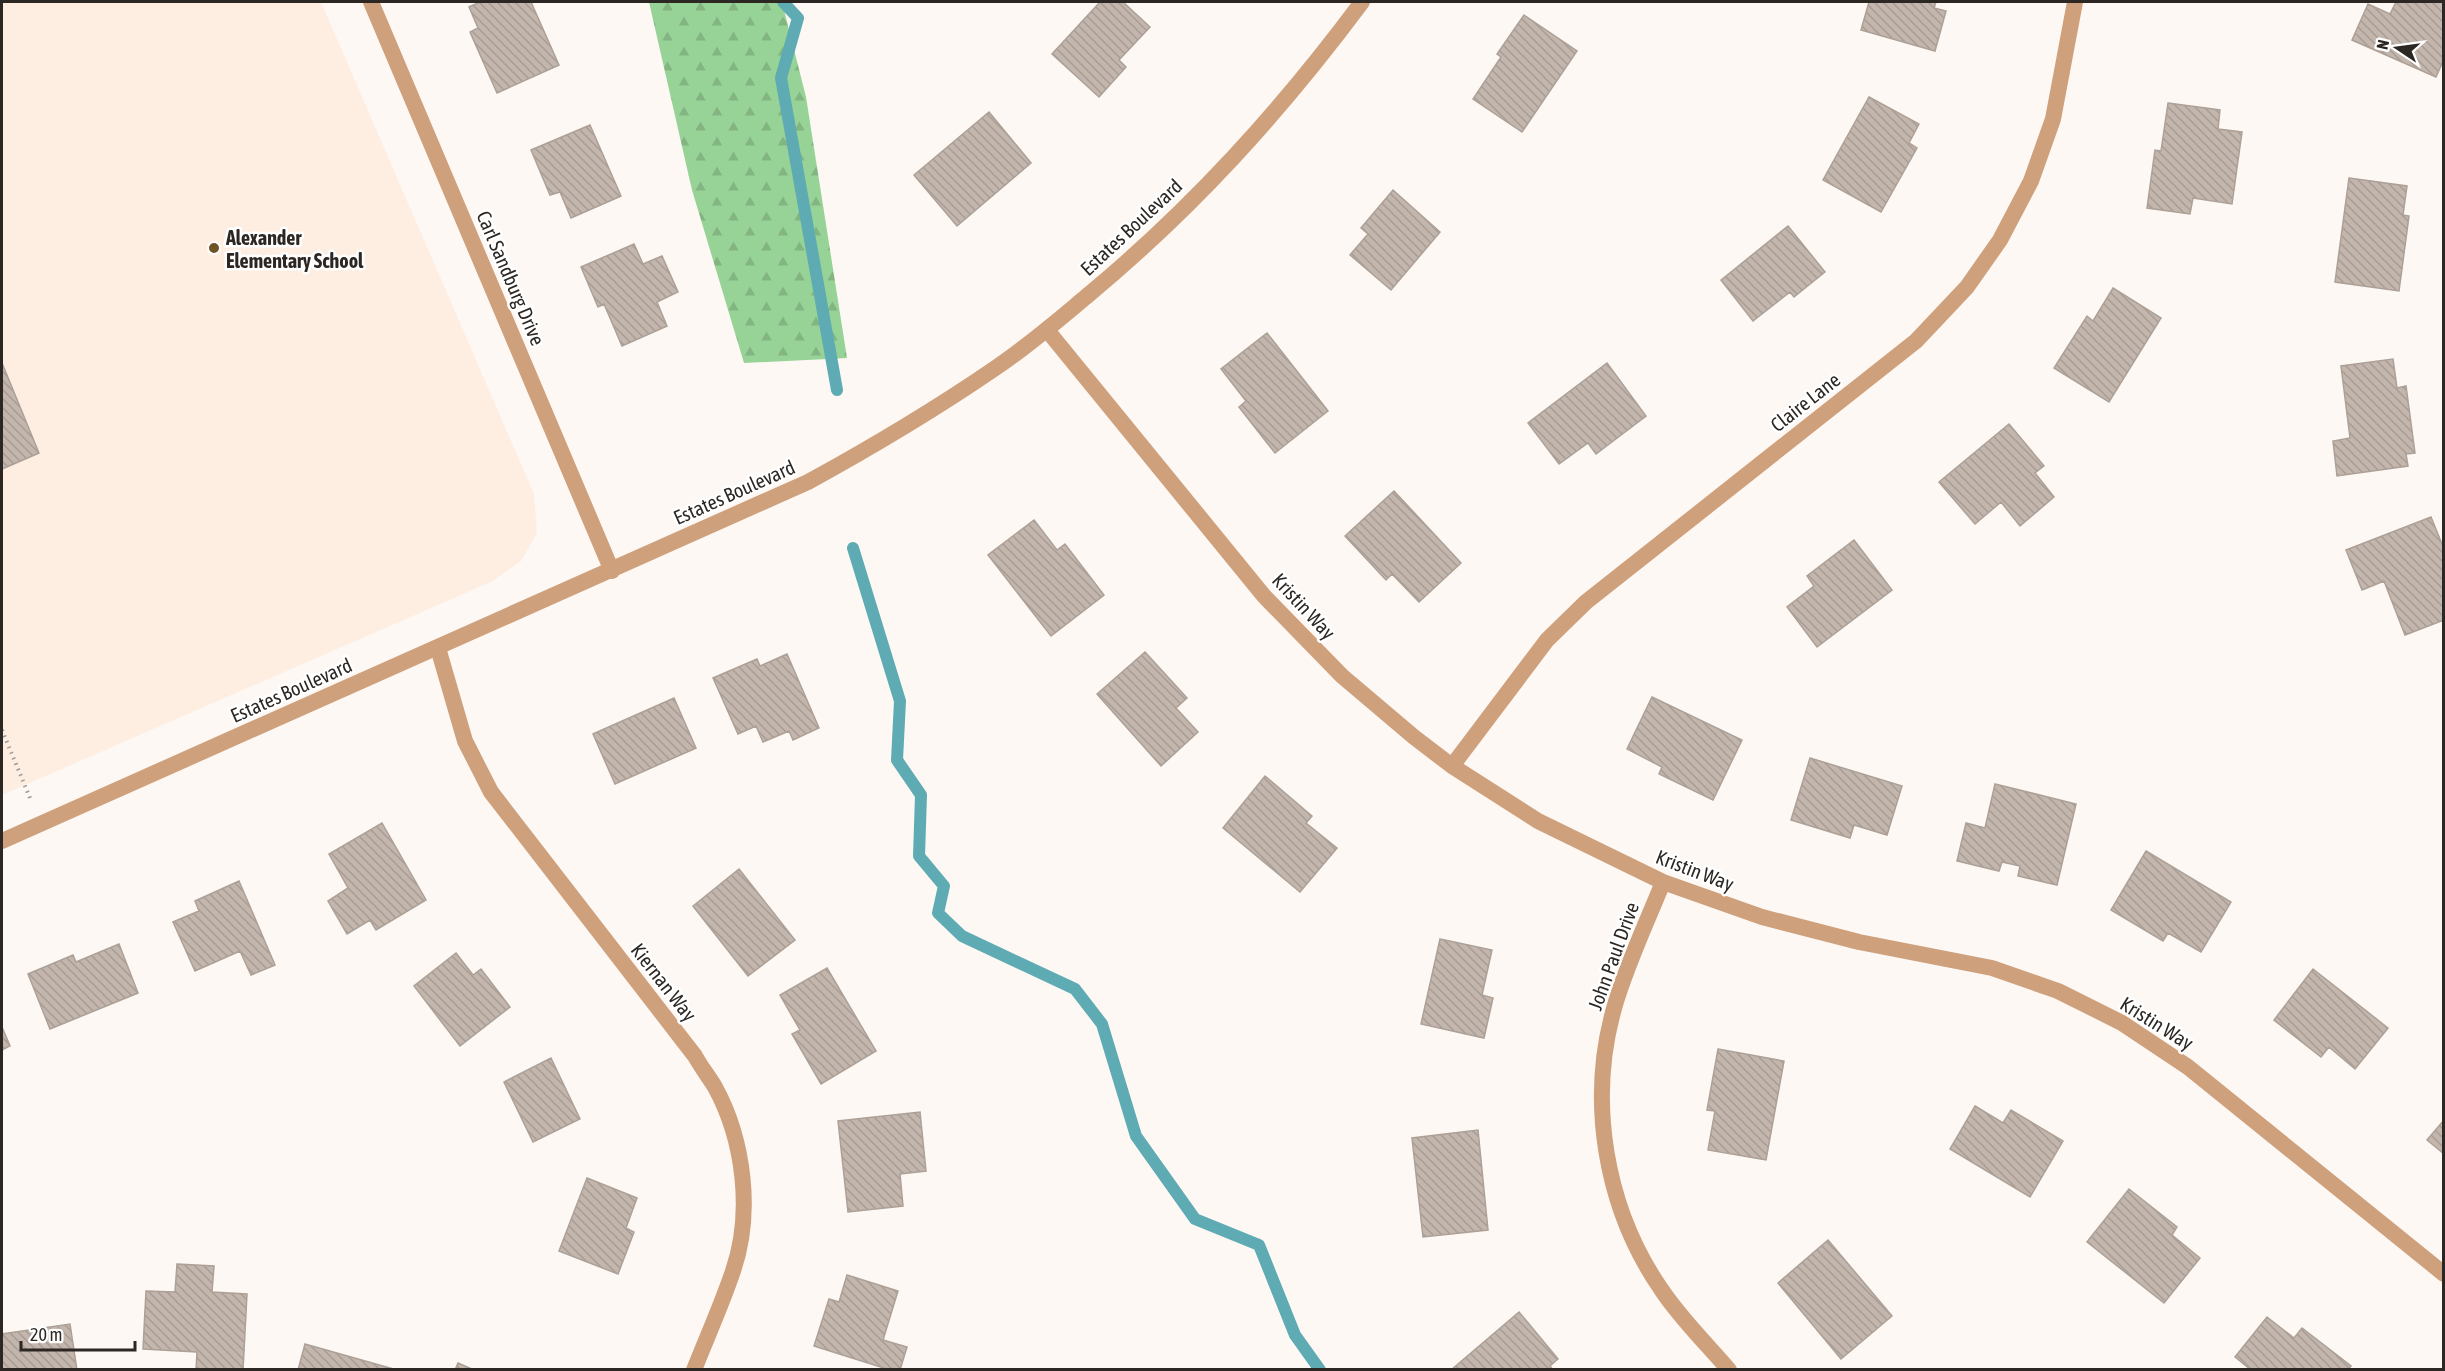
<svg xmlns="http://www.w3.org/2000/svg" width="2445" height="1371" font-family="'Asap Condensed',sans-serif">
<defs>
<pattern id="forest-firs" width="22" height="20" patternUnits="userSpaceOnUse" patternTransform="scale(1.5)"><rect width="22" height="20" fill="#97d397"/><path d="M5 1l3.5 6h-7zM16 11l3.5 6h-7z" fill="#82b582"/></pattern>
<pattern id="building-back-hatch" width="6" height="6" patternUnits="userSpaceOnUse" patternTransform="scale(1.5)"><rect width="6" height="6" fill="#c3b6ad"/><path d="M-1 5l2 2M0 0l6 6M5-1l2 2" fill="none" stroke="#a89c95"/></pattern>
</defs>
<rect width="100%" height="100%" fill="#fdf8f4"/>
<!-- built -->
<path fill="#feeee2" d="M2,2h319l213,492 3,39 -16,28 -28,20 -491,214z"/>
<!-- forest -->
<path fill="url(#forest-firs)" d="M649,2h133l24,95 41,261 -103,5 -52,-173z"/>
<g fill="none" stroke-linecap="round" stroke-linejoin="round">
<!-- stream -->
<path stroke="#5eabb4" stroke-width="12" d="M783,2l15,16 -17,60 56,312
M853,548l47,153 -3,59 24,35 -2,61 25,30 -6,27 24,23 113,53 27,35 34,112 59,83 64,26 36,90 25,35"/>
</g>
<!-- building -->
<path fill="url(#building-back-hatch)" stroke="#aca097" stroke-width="1.5" d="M480,2h51l28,63 -62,28 -27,-61 8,-4 -9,-21z
M1100,2h23l27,25 -31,33 7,7 -27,30 -47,-43z
M1869,2h67l-2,6 12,3 -11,40 -74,-21z
M2396,2h48v57l-8,18 -84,-37 16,-36 22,10z
M1524,15l53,36 -55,81 -49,-33 28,-42 -4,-3z
M1869,97l50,27 -10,19 8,5 -36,64 -58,-32z
M2168,103l52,7 -2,19 24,3 -10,72 -39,-6 -3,16 -43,-6 8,-58 6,1z
M989,112l42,51 -74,63 -43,-51z
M590,125l31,71 -50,22 -11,-26 -10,3 -19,-45z
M2349,178l58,8 -4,29 6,1 -10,75 -64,-9z
M1393,190l47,42 -49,58 -41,-35 18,-21 -7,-6z
M1788,226l37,46 -31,25 -4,-5 -37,29 -32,-41z
M634,244l9,20 19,-8 16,36 -21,10 10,24 -45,20 -18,-42 -6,3 -17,-40z
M2113,288l48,30 -52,84 -55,-34 33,-52 6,5z
M1267,333l61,78 -53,42 -36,-46 7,-6 -25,-32z
M2393,359l4,29 9,-2 9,67 -9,1 2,12 -71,10 -4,-35 17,-3 -9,-72z
M2,363l37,90 -37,16z
M1607,363l39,53 -50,38 -8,-11 -29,21 -31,-41z
M2009,424l35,42 -9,7 19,24 -34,29 -19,-24 -26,22 -36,-42z
M1394,491l67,72 -42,39 -27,-28 -6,6 -41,-44z
M2431,517l13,32v71l-39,15 -21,-54 -22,9 -16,-40z
M1034,520l23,30 8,-6 39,51 -53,41 -63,-81z
M1854,540l38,50 -75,57 -30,-40 27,-21 -7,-10z
M1145,652l42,46 -11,10 22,24 -37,34 -64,-72z
M787,654l32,74 -26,12 -4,-9 -26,11 -7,-16 -18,8 -25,-56 44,-19 3,7z
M1652,697l90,43 -29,60 -54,-26 3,-7 -35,-18z
M674,698l22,50 -81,36 -22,-50z
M1810,758l92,28 -15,49 -33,-10 -4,13 -59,-18z
M1265,776l47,40 -6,7 31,25 -37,44 -77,-64z
M1995,784l81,20 -19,81 -39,-9 2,-10 -18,-4 -3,9 -42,-10 9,-38 19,5z
M382,823l44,77 -50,30 -6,-10 -23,14 -19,-33 20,-13 -19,-34z
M2146,851l85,51 -30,50 -33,-19 -5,8 -52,-31z
M739,869l56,71 -47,36 -55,-70z
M239,881l36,84 -24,10 -11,-24 -45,20 -22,-49 26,-11 -4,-10z
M1440,939l52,11 -10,45 11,3 -9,40 -63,-14z
M119,944l19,49 -88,36 -22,-55 45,-19 3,7z
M456,953l17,22 8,-6 29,38 -50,39 -46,-60z
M827,968l49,83 -55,33 -29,-50 8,-4 -20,-35z
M2313,969l75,59 -33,41 -26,-22 -8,10 -47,-37z
M2,1027l8,19 -8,4z
M1718,1049l66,12 -18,99 -58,-10 7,-39 -8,-1z
M551,1058l29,61 -47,23 -29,-60z
M1975,1106l28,17 8,-13 52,31 -33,56 -80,-48z
M920,1112l6,59 -26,3 3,32 -55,6 -10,-91z
M2444,1120v34l-17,-14z
M1478,1130l10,100 -65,7 -11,-99z
M587,1178l50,20 -11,30 8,4 -16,42 -59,-23z
M2129,1189l48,38 -5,8 28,23 -36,45 -77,-61z
M1828,1240l64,76 -51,43 -63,-76z
M177,1264l37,2 -2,26 35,2 -4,76h-47l1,-18 -54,-3 3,-58 29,1z
M847,1275l51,16 -15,49 24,7 -7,23h-10l-76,-24 15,-47 10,3z
M1519,1312l39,47 -8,7 3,4h-102z
M2267,1317l27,21 8,-10 49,38 -3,4h-97l-16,-13z
M70,1324l7,46h-75v-36z
M305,1344l92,26h-99z
M458,1363l16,7h-19z"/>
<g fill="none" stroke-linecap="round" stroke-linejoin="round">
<!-- path -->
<path stroke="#9f9a96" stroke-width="4" stroke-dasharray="1.5 4.5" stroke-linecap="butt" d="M2,730l28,68"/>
<!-- minor -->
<path stroke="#cfa07c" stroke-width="16" d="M371,2l241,569
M1047,330l217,266 78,80 72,61 38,29 86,55 125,61 99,35 97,25 133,26 66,23 64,32 66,44 256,207
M438,648l27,93 26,51 204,264c6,11 14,21 20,31 29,53 38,126 18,184 -11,33 -26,66 -39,99
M1452,766l95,-126 39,-38 330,-261 51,-54 33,-47 31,-59 22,-62 22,-117
M1663,882c-16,40 -36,82 -48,123 -28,95 -10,203 46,284 19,29 45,54 68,81"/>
<!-- tertiary -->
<path stroke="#cfa07c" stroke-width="16" d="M2,841l806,-359c64,-35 126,-72 186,-113 33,-22 63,-48 93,-73 106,-88 193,-184 275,-294"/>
</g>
<!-- markers -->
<circle fill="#6e5325" stroke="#fff" stroke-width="2" cx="214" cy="248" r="6"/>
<g text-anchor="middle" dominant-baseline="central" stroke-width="5" stroke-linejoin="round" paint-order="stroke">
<!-- street labels -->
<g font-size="20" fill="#2c2723" stroke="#fff">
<text transform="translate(1131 227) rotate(-43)">Estates Boulevard</text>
<text transform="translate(511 278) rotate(67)">Carl Sandburg Drive</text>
<text transform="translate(1805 402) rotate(-38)">Claire Lane</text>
<text transform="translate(734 492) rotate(-24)">Estates Boulevard</text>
<text transform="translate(1304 606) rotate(47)">Kristin Way</text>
<text transform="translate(291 690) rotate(-24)">Estates Boulevard</text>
<text transform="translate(1695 870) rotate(21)">Kristin Way</text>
<text transform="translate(1613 956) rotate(-70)">John Paul Drive</text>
<text transform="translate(664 982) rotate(52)">Kiernan Way</text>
<text transform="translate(2157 1023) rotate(32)">Kristin Way</text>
</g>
<!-- poi labels -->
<g font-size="20" font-weight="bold" fill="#2c2723" stroke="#fff" text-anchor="start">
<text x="226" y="237">Alexander<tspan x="226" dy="23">Elementary School</tspan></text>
</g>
</g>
<!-- border -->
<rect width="2445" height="1371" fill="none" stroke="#2c2723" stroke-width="6"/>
<!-- north arrow -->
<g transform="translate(2397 48) rotate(283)" stroke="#ffffff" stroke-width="4.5" paint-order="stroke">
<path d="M0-4.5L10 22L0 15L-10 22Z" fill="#2c2723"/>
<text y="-9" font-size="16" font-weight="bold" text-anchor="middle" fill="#2c2723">N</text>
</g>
<!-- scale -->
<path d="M21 1341v9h114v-9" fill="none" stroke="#2c2723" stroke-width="3"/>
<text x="30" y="1341" font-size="18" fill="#2c2723" stroke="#ffffff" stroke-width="4.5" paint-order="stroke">20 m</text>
</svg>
